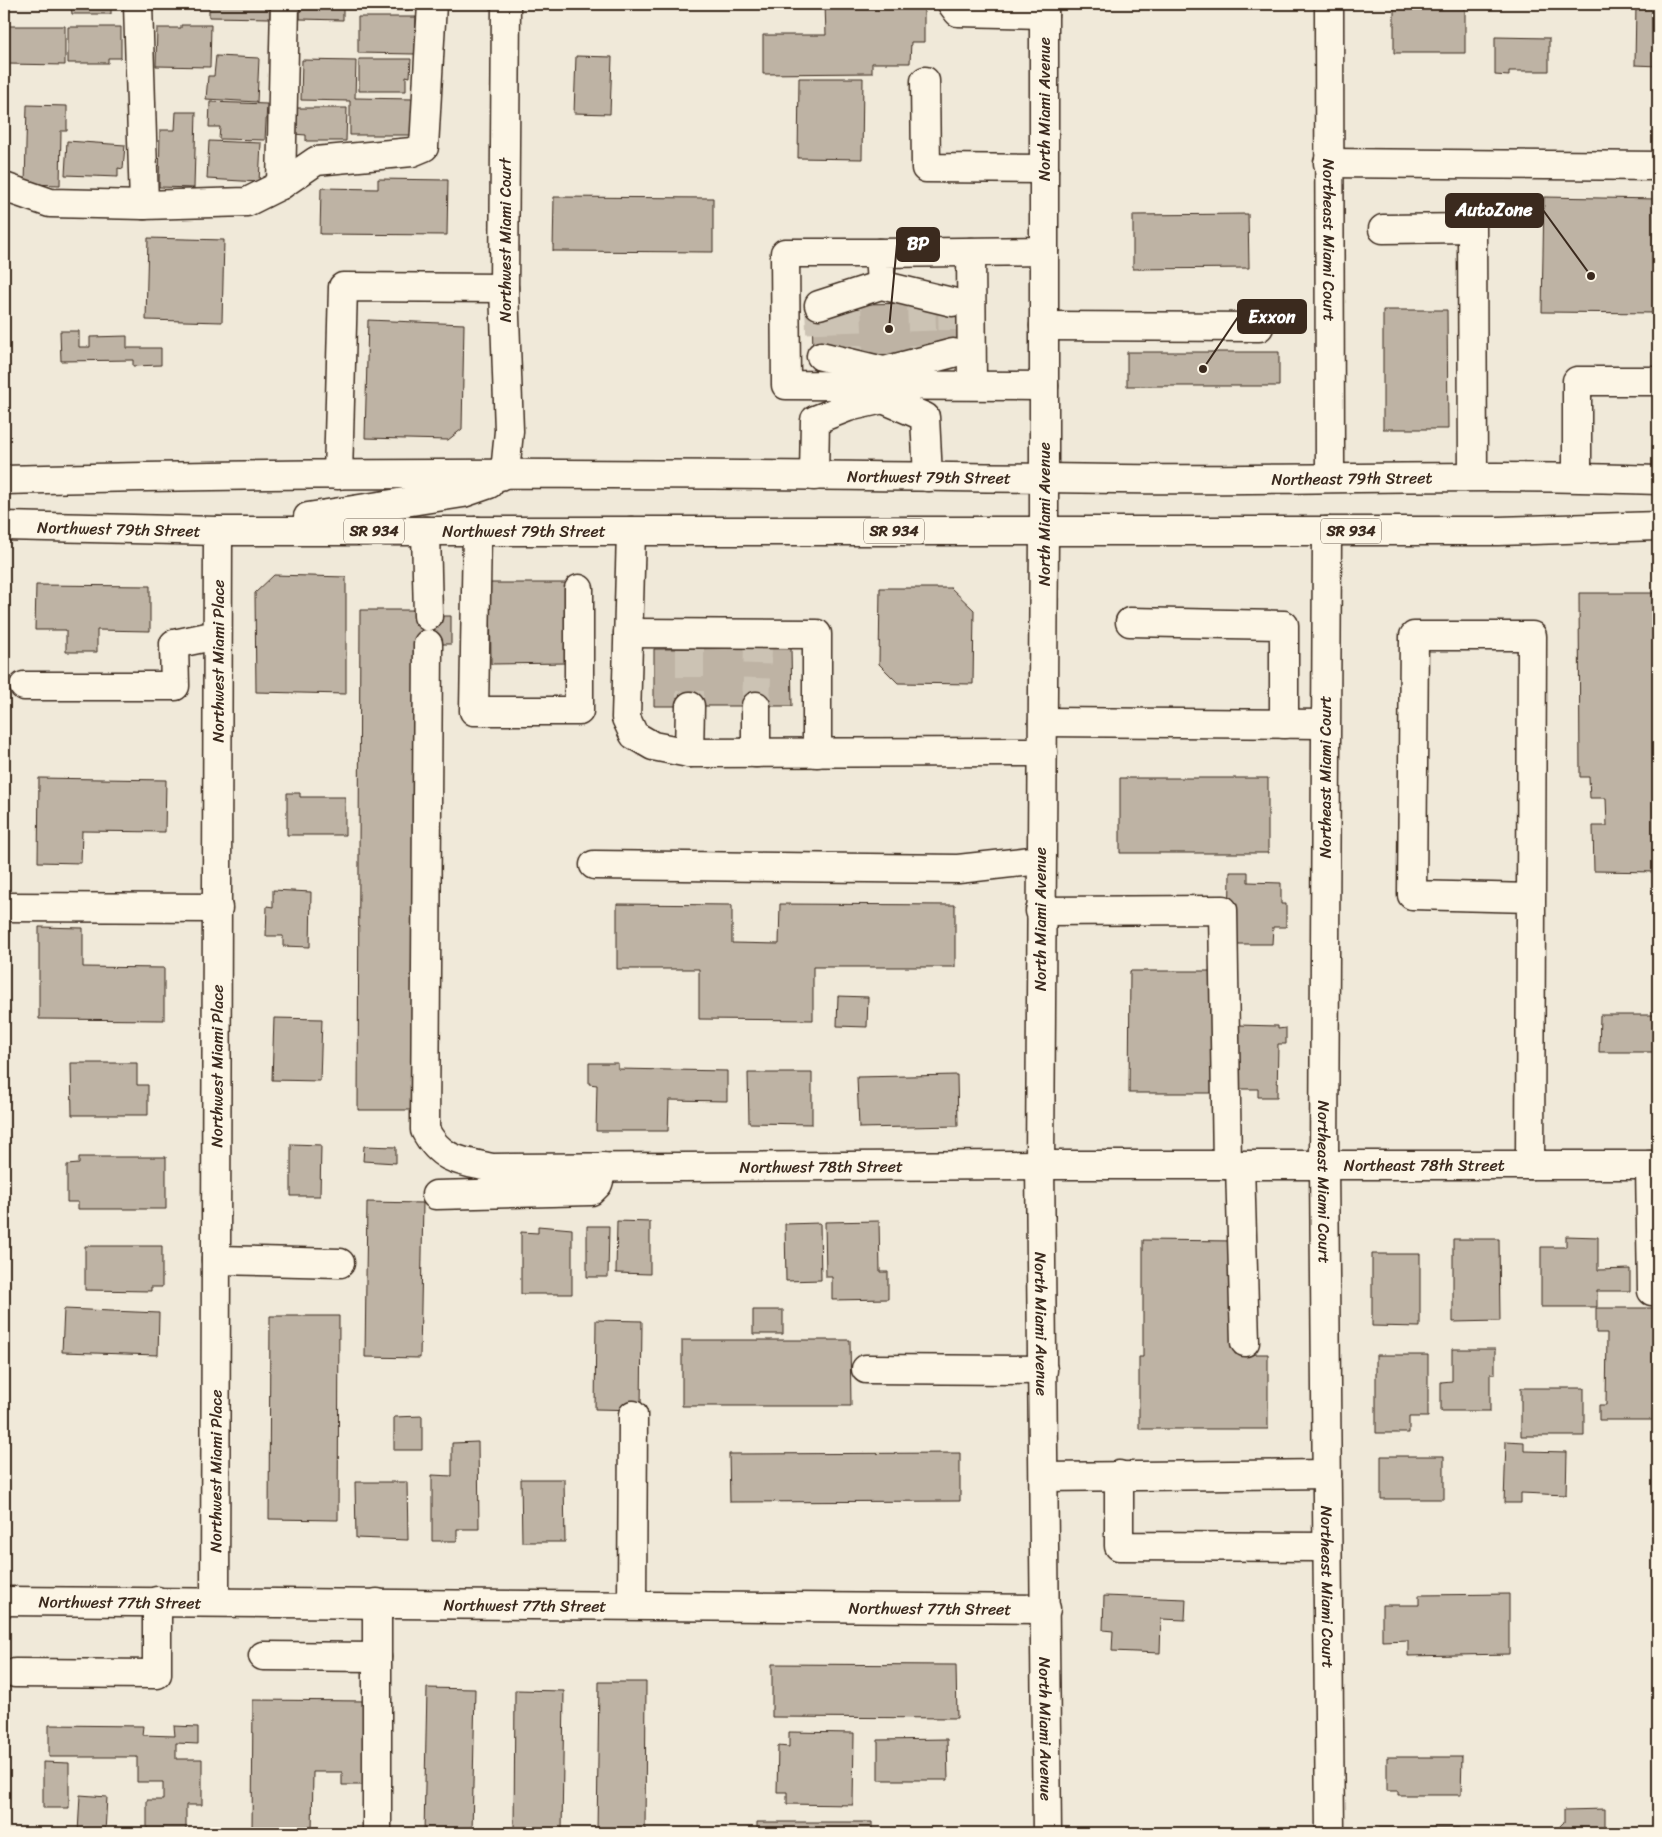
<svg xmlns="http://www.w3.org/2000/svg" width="1662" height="1837" font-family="Sriracha,sans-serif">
<rect width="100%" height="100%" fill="#f0e9d9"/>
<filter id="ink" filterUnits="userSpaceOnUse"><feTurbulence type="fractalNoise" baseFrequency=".02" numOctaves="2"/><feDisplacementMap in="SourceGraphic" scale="10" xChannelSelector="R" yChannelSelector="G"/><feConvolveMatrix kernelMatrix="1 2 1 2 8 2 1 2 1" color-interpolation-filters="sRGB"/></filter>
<g filter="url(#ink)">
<!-- building -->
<path fill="#beb3a4" stroke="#3b2a1e" d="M71,4h40v10h-39z
M209,4h61v14l-61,-1z
M300,4h51v4h-8v12l-43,-1z
M362,4h47v6h-47z
M825,4h99v38h-13l-1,21h-38v10l-109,1v-39h63z
M1636,4h22v62l-23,-1z
M1394,7h71v46h-71z
M358,17h58l-1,37 -57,-1z
M181,25h30l-1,42 -54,-1 1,-38h24z
M8,26h57v39l-58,-1z
M68,27h53v31h-13v5h-40z
M1495,37l54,1v33h-40v5l-14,-1z
M216,56l43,2 -2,44 -51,-3 2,-23h6z
M576,56l36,1 -2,57 -36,-1z
M359,59h52l-1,18 -4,-1v15h-47z
M302,60l54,1 -1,37 58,1v36h-63v-34l-49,-1z
M799,78h64l-1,81 -64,-1z
M210,102l57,2 -2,36 -46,-1 1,-12h-11z
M27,105l40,1v25h-6l-1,54 -35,-1z
M293,108h54l-1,33h-40v-6l-13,-1z
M176,112h20l-2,76 -35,-1 1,-57h15z
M67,141l58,4 -2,24 -5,-1v9l-53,-2z
M209,141l52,2 -2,39 -52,-3z
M378,179l70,1 -1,55 -127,-1 1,-46 57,1z
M554,197l159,1v54l-160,-1z
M1544,197l114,2v114l-116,-1z
M1248,214l1,54 -116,1v-54z
M4,238l2,87h-2z
M148,238l76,2 -2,82 -76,-2z
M966,302l1,51 -154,3 -1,-51z
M1383,310h64l1,119h-65z
M368,320l96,4 -2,105 -14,11 -83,-2z
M60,331h19v16h11v-10l37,-1v12h34v17l-28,1v-6l-72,1z
M1127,352h152v34h-152z
M274,575l72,2v117l-90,-2 -1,-99z
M490,583h77l1,80 -77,1z
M36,585l114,1v45l-53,-1v22h-31v-22h-31z
M880,588h71l23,22 -1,74 -75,-1 -19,-19z
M1579,593h79v279l-64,-1 -1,-45h14l-1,-28h-16l-1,-21h-9z
M360,610h58l10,6h23v28h-31l-1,466h-61z
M791,648l1,58h-138v-57z
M39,778l127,2 -1,52 -83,-1 -1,32 -43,-1z
M1120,778h148v75h-148z
M287,793h13v4h45v38h-58z
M1230,872h18v10l33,1v21h5v23h-13l-1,17h-43z
M273,890l38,2 -1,55 -27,-1v-10h-17l1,-30 6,1z
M617,904l115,1v38l47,1 1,-40 175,1v62h-142v53l-114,-1v-50h-82z
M39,927l44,1v39l81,1v52l-125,-1z
M1130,971h89v122h-90z
M838,996l30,1 -1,30 -30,-1z
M1600,1015h58v37h-59z
M274,1018l48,1 -2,62 -48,-1z
M1238,1025l40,1v3l8,-1v16h-8l-1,53h-19v-8h-20z
M71,1063h66v22h11v30h-76z
M589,1063h29v6l109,2v30l-58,-1 -1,31h-72l1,-46 -8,-1z
M748,1073h64v51l-63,-1z
M957,1075l1,51 -99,2 -2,-51z
M291,1144l30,1 -1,51h-29z
M364,1146l32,1v16l-33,-2z
M79,1157h87v52h-88v-7h-11v-37l12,-1z
M367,1202l56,1 -3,155 -55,-1z
M617,1221l33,1v52l-34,-1z
M879,1221l1,51h8v27l-56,1v-23h-6l-1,-55z
M820,1223l1,57 -35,1 -1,-57z
M538,1226l34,3v65h-51v-62l17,1z
M587,1226h22l-1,51h-21z
M1566,1236l32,1v33l32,-1v22h-33v16h-56v-60h25z
M1453,1239h46l1,82 -47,1z
M1143,1240l93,1 -1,113h33v75h-129v-72h4z
M85,1246h77v41h-11v4l-66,-1z
M1372,1254h48v73l-48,-1z
M1596,1308h62v112h-59v-15h7l1,-72h-11z
M64,1309l95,4 -1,42 -96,-3z
M753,1310h30v24h-30z
M270,1316h69l-1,204 -69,-1z
M596,1320l46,1 -1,89 -46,-1z
M682,1340h168l1,66h-169z
M1452,1349h43v25h-5v37h-49v-29l11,-1z
M1376,1355h52v62h-19v16h-33z
M1521,1388h63v48h-63z
M422,1416v34h-28v-33z
M1506,1441l18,1v9l43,1 -1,43 -45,-2v10h-17z
M478,1442l1,87h-22v12h-25v-66l20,1v-33z
M960,1453v48l-230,1 -1,-48z
M1381,1456h63v43h-63z
M521,1479h43l1,63h-43z
M355,1482h52l1,58 -52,-2z
M1509,1594v60l-101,2v-16l-26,1v-36h37v-10z
M1104,1596l82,3 -1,21 -24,-1 -1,34 -48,-2 1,-20 -10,-1z
M772,1664l184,1 1,53 -185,-1z
M599,1682h47l-1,151h-48z
M427,1688l48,1 -3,144h-48z
M515,1690l49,1 -2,142h-48z
M253,1700l115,1v84h-26v-13h-29l-1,61h-60z
M49,1725l94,1 -1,9 33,1 -1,-10 24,1v17l-22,-1v16h26v46h-16v28h-39v-33h16v-18h-26v-25h-88z
M789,1732l65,1 -1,72 -66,-1v-12h-10l1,-46 11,1z
M947,1739l1,41h-70v-40z
M1387,1757h75l-1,38h-63v-4h-11z
M43,1762l26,1v45h-26z
M80,1795l27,2 -2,36h-27z
M1605,1809v24h-52l11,-11v-12z
M757,1822h115v11h-115z
M1379,1828h81v5h-81z"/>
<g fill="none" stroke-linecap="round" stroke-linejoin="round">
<!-- minor-tunnel -->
<path stroke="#ccc3b4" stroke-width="28" stroke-dasharray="28 14" stroke-linecap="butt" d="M952,302l1,51
M921,303l2,51
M847,304l2,51
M819,305l2,51
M690,649v57
M756,706l2,-58"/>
<!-- minor casing -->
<g stroke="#3b2a1e" stroke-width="31">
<g id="minor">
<path d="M138,4l6,201"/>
<path d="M952,4l6,8 86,2"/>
<path id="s1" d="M1329,4l1,473"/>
<path d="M925,81l1,87 118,1"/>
<path d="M1328,163l330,3"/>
<path d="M281,185l4,-181"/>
<path d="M4,187l46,16 94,2 103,-3 34,-17 35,-24 96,-9 12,-5 8,-143"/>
<path d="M1383,229l89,-1 1,248"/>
<path d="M971,252l1,133"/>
<path d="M879,253h-94l1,132 258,1"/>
<path d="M881,285l-2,-32 165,-2"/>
<path d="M819,305l62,-20 71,17"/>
<path d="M1044,326l215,1"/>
<path d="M821,356l63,15 69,-18"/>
<path d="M884,375l-1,24 42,18 3,60"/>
<path d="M338,475l5,-188 161,1"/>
<path d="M500,476l6,-14 3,-31 -5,-143 2,-284"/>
<path d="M814,476l1,-56 33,-13 35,-8"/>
<path d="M1577,476v-95h81"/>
<path d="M426,531l2,85"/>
<path d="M477,531l-3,180h105v-122"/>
<path d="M631,531l-5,187 8,17 19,11 36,7 354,-1"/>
<path id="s2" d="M1327,531l-3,634 6,668"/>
<path d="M1130,622l154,3v99"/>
<path d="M628,633l189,1v119"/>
<path id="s3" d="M428,644l-3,486c16,31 36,31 68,38l547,-3h618"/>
<path d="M24,686h151l-1,-42 43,-9"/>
<path d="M1043,722l282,2"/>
<path d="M689,753l1,-47"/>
<path d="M756,753v-47"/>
<path d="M594,865l364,4 82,-9"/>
<path d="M4,907l214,1"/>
<path d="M1040,911l183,-1 4,255"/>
<path d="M1240,1165l5,177"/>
<path d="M1530,1165l2,-529h-118l-2,259 118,3"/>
<path d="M1650,1165l2,126"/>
<path d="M436,1195l155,-4 7,-7 5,-17"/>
<path d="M216,1260l124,3"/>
<path d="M866,1369l177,1"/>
<path d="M1119,1475v71l208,1"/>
<path d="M1044,1477l283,-3"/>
<path id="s4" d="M4,1601l1042,8"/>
<path id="s5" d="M215,1602l3,-1071"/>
<path d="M632,1605l1,-190"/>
<path d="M263,1656l114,1"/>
<path d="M15,1673l142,1v-73"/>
<path d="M377,1833v-230"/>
</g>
</g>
<!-- major casing -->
<g stroke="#3b2a1e" stroke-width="31">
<g id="major">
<path id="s6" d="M1044,4v527l-4,634 7,668"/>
<path id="s7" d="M4,480c371,-10 743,-6 1114,-1 180,2 360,-6 540,1"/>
<path d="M308,517l155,-24 26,-9"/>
<path id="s8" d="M4,526l214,5h1280l160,-5"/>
</g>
</g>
<!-- minor -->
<use href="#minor" stroke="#fcf5e5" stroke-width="28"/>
<!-- major -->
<use href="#major" stroke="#fcf5e5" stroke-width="28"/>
</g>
</g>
<g text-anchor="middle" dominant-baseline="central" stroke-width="4" stroke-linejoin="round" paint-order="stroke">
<!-- shield labels -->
<g fill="#fcf5e5" stroke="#75675a" stroke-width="1">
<rect x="344" y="518.5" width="60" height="25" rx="4"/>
<rect x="864" y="518.5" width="60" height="25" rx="4"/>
<rect x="1321" y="518.5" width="60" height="25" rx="4"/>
</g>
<g font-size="15" font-weight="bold" fill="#3b2a1e">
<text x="374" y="531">SR 934</text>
<text x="894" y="531">SR 934</text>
<text x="1351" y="531">SR 934</text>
</g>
<!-- street labels -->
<g font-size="16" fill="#3b2a1e" stroke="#fcf5e5">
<text transform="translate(1044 109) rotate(-90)">North Miami Avenue</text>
<text transform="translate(505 240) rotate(-90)">Northwest Miami Court</text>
<text stroke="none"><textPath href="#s1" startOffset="236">Northeast Miami Court</textPath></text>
<text stroke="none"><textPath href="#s7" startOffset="925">Northwest 79th Street</textPath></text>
<text stroke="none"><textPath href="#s7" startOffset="1348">Northeast 79th Street</textPath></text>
<text transform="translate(1044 514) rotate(-90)">North Miami Avenue</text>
<text stroke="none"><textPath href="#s8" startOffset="115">Northwest 79th Street</textPath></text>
<text stroke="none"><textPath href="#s8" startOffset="520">Northwest 79th Street</textPath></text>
<text stroke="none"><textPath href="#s5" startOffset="941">Northwest Miami Place</textPath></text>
<text transform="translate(1325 777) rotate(-90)">Northeast Miami Court</text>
<text transform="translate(1040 919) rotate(-90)">North Miami Avenue</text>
<text stroke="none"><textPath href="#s5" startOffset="536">Northwest Miami Place</textPath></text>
<text stroke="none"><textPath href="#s3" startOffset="1499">Northeast 78th Street</textPath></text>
<text stroke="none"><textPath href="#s3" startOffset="896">Northwest 78th Street</textPath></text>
<text stroke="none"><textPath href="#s2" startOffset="651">Northeast Miami Court</textPath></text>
<text stroke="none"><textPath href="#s6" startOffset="1320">North Miami Avenue</textPath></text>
<text stroke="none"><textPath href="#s5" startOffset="131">Northwest Miami Place</textPath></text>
<text stroke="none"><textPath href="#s2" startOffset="1056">Northeast Miami Court</textPath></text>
<text stroke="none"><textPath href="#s4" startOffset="116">Northwest 77th Street</textPath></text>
<text stroke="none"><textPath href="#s4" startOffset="521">Northwest 77th Street</textPath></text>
<text stroke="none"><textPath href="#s4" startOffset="926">Northwest 77th Street</textPath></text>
<text stroke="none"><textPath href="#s6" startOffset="1725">North Miami Avenue</textPath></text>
</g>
</g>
<!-- callouts -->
<path fill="none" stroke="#3b2a1e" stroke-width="2" d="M1591 276L1543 210M889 329L897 244M1203 369L1238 317"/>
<g fill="#3b2a1e" stroke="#fcf5e5" stroke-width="2">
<circle cx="1591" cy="276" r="5"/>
<circle cx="889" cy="329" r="5"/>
<circle cx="1203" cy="369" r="5"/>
</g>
<g fill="#3b2a1e" stroke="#3b2a1e" stroke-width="2">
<rect x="1446" y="194" width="97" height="33" rx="5"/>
<rect x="897" y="228" width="42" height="33" rx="5"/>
<rect x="1238" y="300" width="68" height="33" rx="5"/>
</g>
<g font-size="18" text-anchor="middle" font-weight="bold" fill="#fff">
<text x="1494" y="216">AutoZone</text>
<text x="918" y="250">BP</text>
<text x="1272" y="323">Exxon</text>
</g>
<!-- margin -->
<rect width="1662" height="1837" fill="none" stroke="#fcf5e5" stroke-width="20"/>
<rect x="10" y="10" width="1642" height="1817" fill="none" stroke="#3b2a1e" stroke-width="2" filter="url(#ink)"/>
</svg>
